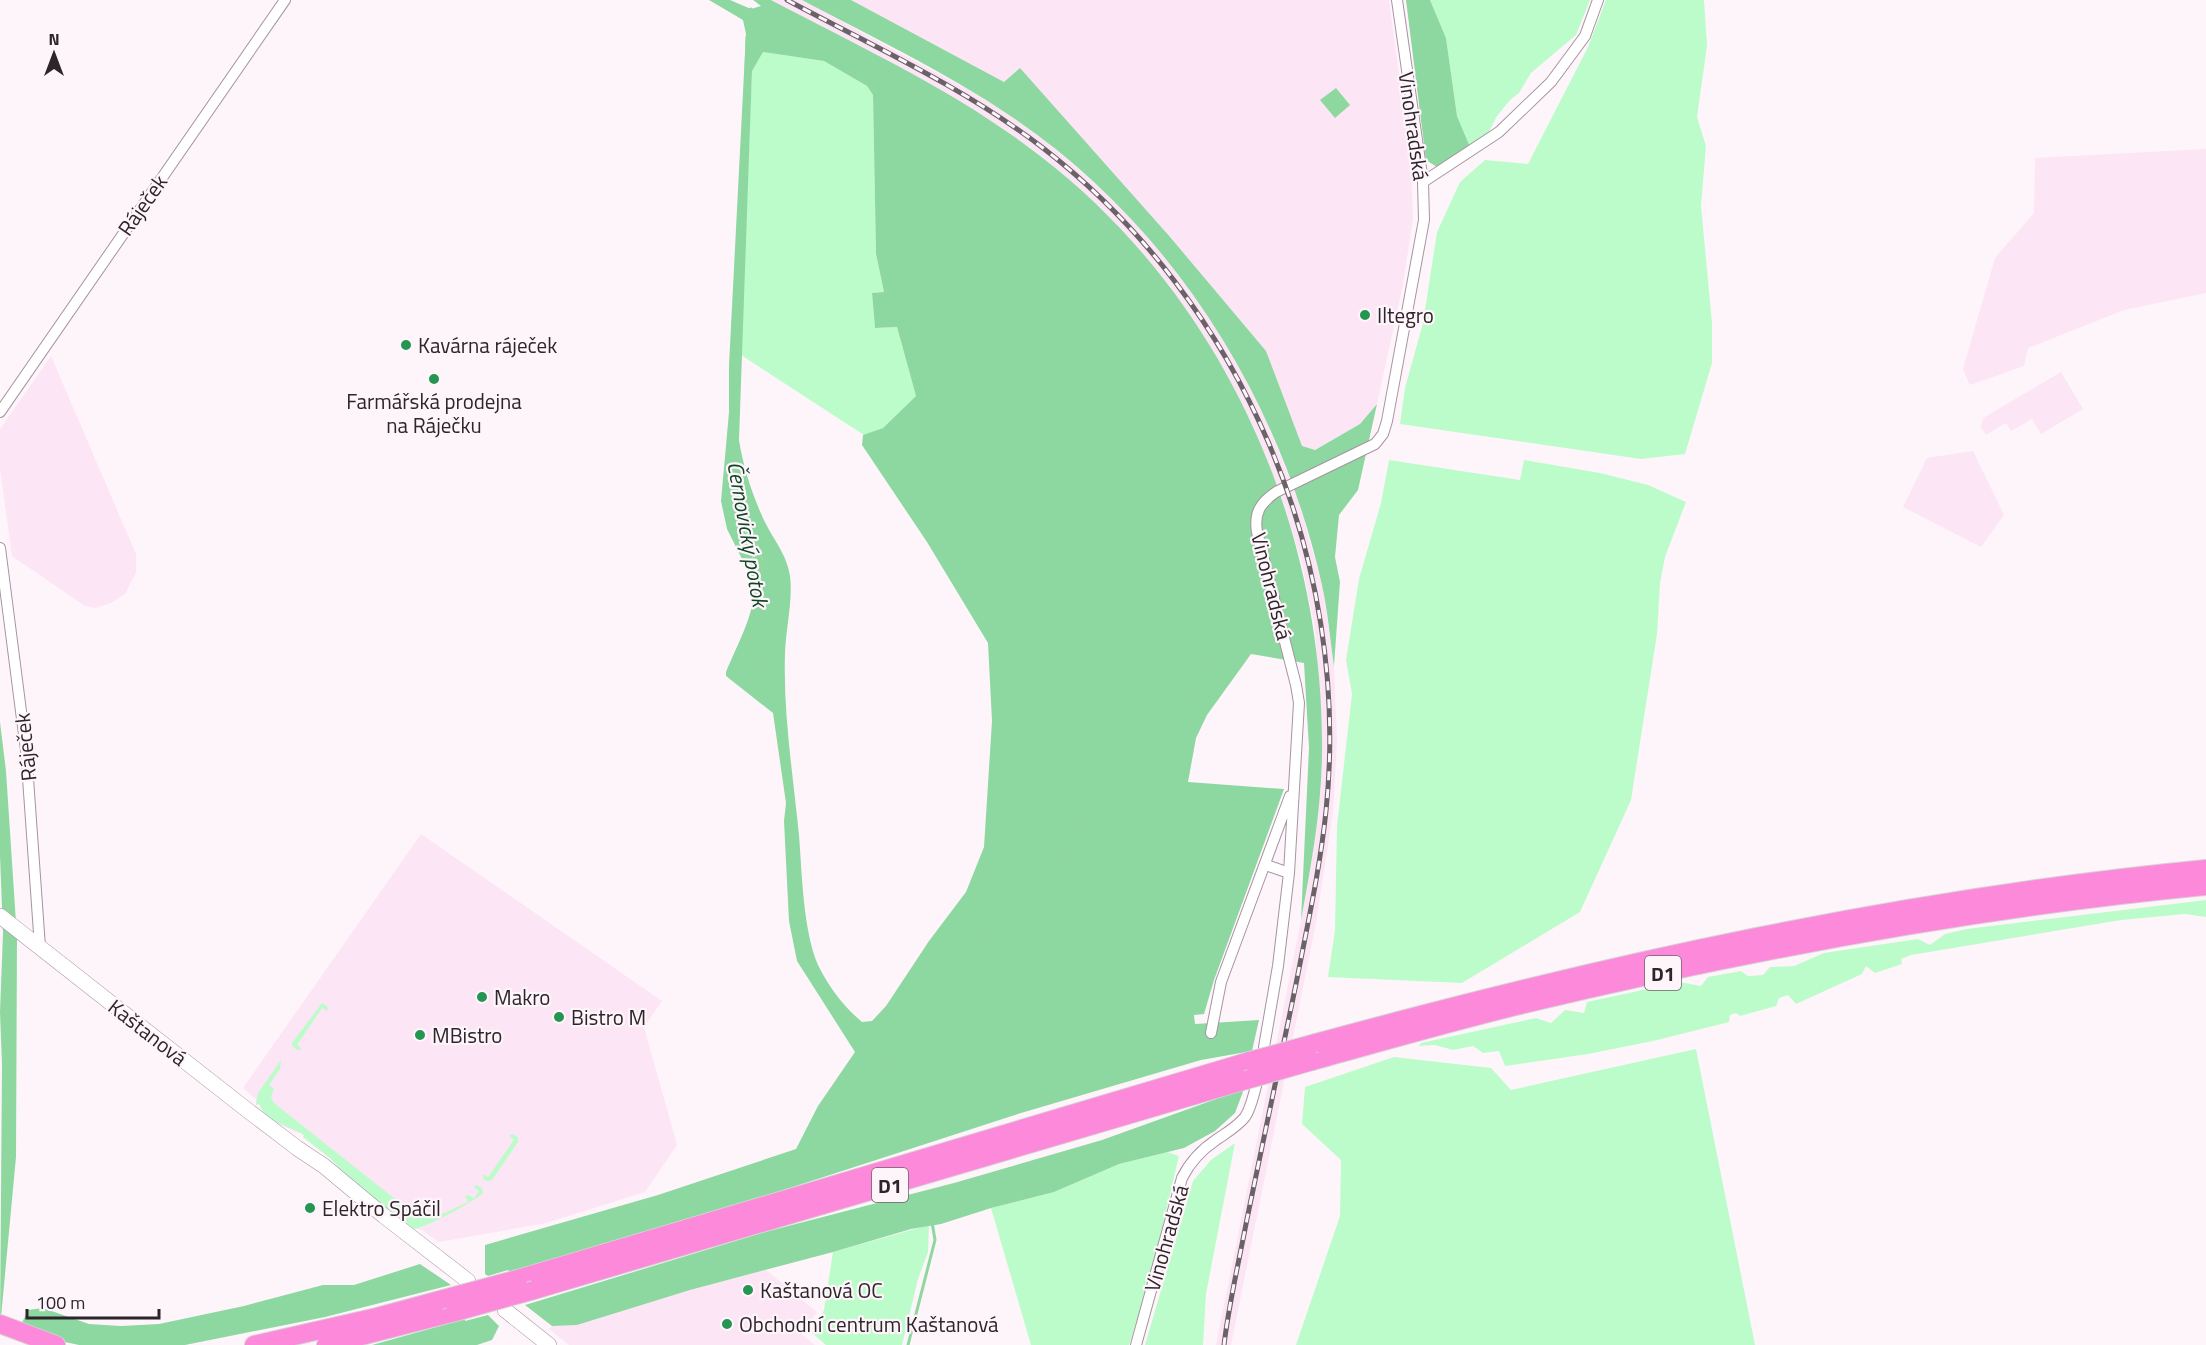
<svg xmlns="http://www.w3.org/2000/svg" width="2206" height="1345" font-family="'Titillium Web',sans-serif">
<rect width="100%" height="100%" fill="#fef5fb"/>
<!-- built -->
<path fill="#fce5f4" d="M771,0h31l167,90 43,27 37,27 55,47 24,23 41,48 44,61 28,47 25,50 32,79 25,89 11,78 3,76 -4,70 -17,111 -85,422h-15l85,-425 10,-55 10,-79 1,-44 -7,-113 -13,-65 -18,-60 -31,-78 -25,-49 -27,-46 -44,-60 -63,-69 -54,-47 -36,-26 -43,-27z
M851,0h538l22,163 2,56 -10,65 -26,120 -17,20 -46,26 -13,-4 -35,-95 -246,-283 -16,14z
M2206,149v144l-82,17 -96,38 -4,18 -54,19 -7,-16 32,-111 39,-45 1,-55z
M51,356l85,198v18l-11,22 -14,9 -16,5 -10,-2 -73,-50 -12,-88v-39z
M2061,372l22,37 -42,25 -9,-15 -21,12 -5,-8 -20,12 -5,-8 2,-9z
M1973,451l31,64 -23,32 -78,-40 24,-49z
M421,834l241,167 -18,26 33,118 -32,47 -99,31 -107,19 -19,-13h-6l-65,-50 -18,-20 -28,-22 1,-2 -4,-3 -2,1 -19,-9 -16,-12 -4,-8 -3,1v-6l-13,-11z
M766,1270l51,42 -16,22 14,11h-246l-20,-16 3,-3 25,-1 113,-35z"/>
<!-- green -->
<path fill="#bcfccb" d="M1430,0h160l-14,35 -45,38 -12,20 -9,7 -13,16 -9,17 -18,14 -13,-31 -11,-78z
M1606,0h98l3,46 -10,71 9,29 -5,60 11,117v40l-27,91 -44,5 -241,-35 5,-36 18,-65 14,-91 23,-50 25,-22 43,4 60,-117z
M763,52l61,9 43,25 6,9 3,159 8,38 -12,1 3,35 22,-1 19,69 -33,32 -19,7 -123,-80 11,-285z
M1389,460l131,20 4,-20 76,13 48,12 38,17 -21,55 -5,26 -3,51 -26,166 -51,112 -118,71 -134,-6 7,-47 2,-104 15,-132 -6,-34 13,-81 22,-76z
M2206,900v17l-21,-3 -64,6 -210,35 -10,4 1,5 -27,9 -9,-7 -4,8 -66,30 -8,-9 -9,3 -3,8 -36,10 -4,-3 -6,2 -1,7 -76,19 -65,13 -83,12 -6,-15 -16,2 -10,-7 -20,4 -18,-5 -16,1 2,-3 115,-25 15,5 14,-13 19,3 3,-11 93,-20 21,4 7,-9 33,-6 7,5 15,-1 7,-8 24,-1 30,-13 94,-14 12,6 15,-11 22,-5z
M322,1003l5,3 1,5 -6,-3 -25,37 5,4 -5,1 -5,-4v-3z
M1696,1049l59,296h-459l44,-129 1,-56 -39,-36 3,-37 89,-30 97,11 20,22z
M281,1060l-1,9 -11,16 5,4 -3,8 3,6 145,115 13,-6 4,5 32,-15 -3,-6 3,-1 6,3 5,-7 -5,-4 2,-2 6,3 1,5c-8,8 -58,35 -69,36l-65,-50 -18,-20 -28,-22 1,-2c-15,-10 -36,-11 -45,-31l-3,1 2,-12z
M512,1134l6,3v5l-26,38 -5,1 -4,-2v-5l5,3 26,-37 -5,-4z
M1235,1143l-29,151 -3,51h-58l48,-164 18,-21z
M1167,1152l12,4 -29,123 -21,66h-98l-40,-137 63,-16 65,-28z
M929,1225l-1,27 -10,27 -16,66h-76l-14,-12 12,-23 9,-58z"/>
<!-- forest -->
<path fill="#8dd7a0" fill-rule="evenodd" d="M709,0h21l21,9 10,-3 -8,-6h18c91,48 187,92 268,155 180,138 282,361 283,585 1,61 -10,121 -21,180l8,-172 -5,-85 -53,-9 -44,61 -11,23 -8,44 96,7 -70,191 -10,34 -10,1 1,9 64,-4 -7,31 -51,9 -180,53 -256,83 -255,76 -2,-2 -20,6 -3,-2v-29l173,-50 138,-46 22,-43 37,-54 -58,-91 -8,-40 -5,-100 2,-18 -13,-90 -47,-37v-4c10,-25 33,-65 27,-91l-26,-52 -6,-28 8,-89v-47l17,-331 -3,-14zM763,52l61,9 43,25 6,9 3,159 8,38 -12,1 3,35 22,-1 19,69 -33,32 -20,7 -1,10 65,97 61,101 4,78 -8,126 -18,45 -37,49 -43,65 -14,15 -10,1c-19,-16 -33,-35 -44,-57 -15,-35 -16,-92 -19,-130 -6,-60 -16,-122 -14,-182 1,-26 8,-52 5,-77 -3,-22 -18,-38 -27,-58 -11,-24 -20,-52 -24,-78l13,-369zM741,496l22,65 -1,30 -23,-82z
M802,0h49l153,82 16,-14 150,169 96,114 36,95 13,4 45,-26 17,-20 -19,86 -19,25 -4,42 5,25 -6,84c-4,-27 -6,-54 -12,-81 -42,-187 -150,-360 -310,-468 -66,-45 -140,-80 -210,-117z
M1406,0h24l16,38 11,78 13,31 -33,20 -11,-7z
M1244,1089l-9,24 -20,18 -31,17 -65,16 -65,28 -63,16 -50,16 -30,5 -78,23 -143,38 -113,35 -25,1 -27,-21 240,-73 189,-49 148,-43z
M420,1264l31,21 -126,32 -140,28h-106l-42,-9 -17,-9 8,-17 15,-2 46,16 32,2 38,-2 85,-18 79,-21h31z
M488,1315l11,11 -7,14 -15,5h-105l93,-26v2z"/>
<!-- water -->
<path fill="#8ed8a0" d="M1336,88l14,17 -15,13 -15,-18z
M741,495l22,66v32l-24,-84z
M0,722l6,49 11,167 -1,219 -16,171 2,-264 -2,-52 3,-79 -3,-77z"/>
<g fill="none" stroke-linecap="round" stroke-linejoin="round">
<!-- stream -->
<path stroke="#8ed8a0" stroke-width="3" d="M747,38l48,-1 38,11 62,32 90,56 91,70
M741,498l-7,-41 13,-419 4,-29
M762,592l1,57 3,27 8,27 13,82 12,154c12,38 36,69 62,98
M870,1048l23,25 8,27 4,27
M893,1073l13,-30 4,-20 22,-43 18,-19 77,-57 31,-38 40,-66 20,-25 59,-57 29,-50 7,-22 24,-33 9,-20 4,-26
M908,1345l27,-105 -5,-30"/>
<!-- minor casing -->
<g stroke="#a793a0" stroke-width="12">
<path id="minor" d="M1423,182l76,-50 52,-50 34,-46 13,-36
M0,412l285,-412
M0,548l26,202 14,197
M1266,865l23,8
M1211,1033l10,-51 69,-186
M1264,1047l14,-81 11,-93 10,-170 -3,-18 -39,-153c-3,-19 3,-29 19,-40l99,-48 8,-10 4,-13 37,-201 -1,-38 -26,-182
M1136,1345l46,-167c8,-16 19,-28 34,-38 10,-7 21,-13 29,-23 6,-9 8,-20 11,-31"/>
</g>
<!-- secondary casing -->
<g stroke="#a793a0" stroke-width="16">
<path id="secondary" d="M0,916l242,190 55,42 27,18 60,50 84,65
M505,1310l44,35"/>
</g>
<!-- motorway casing -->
<g stroke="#d5d3d4" stroke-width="20">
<path id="motorway" d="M1316,1043c292,-80 588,-145 890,-174
M1312,1061c69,-19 138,-39 208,-56 226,-54 455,-97 686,-119
M518,1279l732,-218
M534,1290l712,-210
M0,1324l56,21
M254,1345l123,-28 63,-17
M326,1345l129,-33"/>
</g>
<!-- minor -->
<use href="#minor" stroke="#fff" stroke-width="10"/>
<!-- secondary -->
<use href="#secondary" stroke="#fff" stroke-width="15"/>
<!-- motorway -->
<use href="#motorway" stroke="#fc89d9" stroke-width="18"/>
<!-- rail casing -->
<g stroke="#6b6268" stroke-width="5">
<path id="rail" d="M787,0c86,46 178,88 256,148 199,154 309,413 283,663 -6,58 -19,116 -30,173 -16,79 -33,157 -49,235 -8,42 -18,84 -23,126"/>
</g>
<!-- rail -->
<use href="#rail" stroke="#fef5fb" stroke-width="3" stroke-dasharray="9" stroke-linecap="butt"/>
<!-- motorway-bridge casing -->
<g stroke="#d5d3d4" stroke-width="20" stroke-linecap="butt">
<path id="motorway-bridge" d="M1250,1061l66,-18
M1246,1080l66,-19
M440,1300l78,-21
M455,1312l79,-22"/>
</g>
<!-- motorway-bridge -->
<use href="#motorway-bridge" stroke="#fc89d9" stroke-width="18"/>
</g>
<!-- markers -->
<g fill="#259651" stroke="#fef5fb" stroke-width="2">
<circle cx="1365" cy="315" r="6"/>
<circle cx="406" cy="345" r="6"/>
<circle cx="434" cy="379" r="6"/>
<circle cx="482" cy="997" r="6"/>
<circle cx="559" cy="1017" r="6"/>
<circle cx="420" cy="1035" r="6"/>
<circle cx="310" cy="1208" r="6"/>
<circle cx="748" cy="1290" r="6"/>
<circle cx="727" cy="1324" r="6"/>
</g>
<g text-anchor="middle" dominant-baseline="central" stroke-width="4.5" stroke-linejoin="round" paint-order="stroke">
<!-- shield labels -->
<g fill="#fef5fb" stroke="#6c6369" stroke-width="1.5">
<rect x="1645" y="956" width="36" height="34" rx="4.5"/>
<rect x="872" y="1168" width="36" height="34" rx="4.5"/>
</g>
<g font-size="20" font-weight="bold" fill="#2d252a">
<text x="1663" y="973">D1</text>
<text x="890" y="1185">D1</text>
</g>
<!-- street labels -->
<g font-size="21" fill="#2d252a" stroke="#fef5fb">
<text transform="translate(1414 126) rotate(82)">Vinohradská</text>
<text transform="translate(142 205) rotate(-55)">Ráječek</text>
<text transform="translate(1272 586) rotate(76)">Vinohradská</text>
<text transform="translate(25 747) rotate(-96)">Ráječek</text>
<text transform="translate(148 1032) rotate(38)">Kaštanová</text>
<text transform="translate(1166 1238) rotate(-74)">Vinohradská</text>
</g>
<!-- poi labels -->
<g font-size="21" fill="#2d252a" stroke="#fef5fb" text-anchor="start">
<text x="1377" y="315">Iltegro</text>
<text x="418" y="345">Kavárna ráječek</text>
<text x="434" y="401" text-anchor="middle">Farmářská prodejna<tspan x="434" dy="24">na Ráječku</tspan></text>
<text x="494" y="997">Makro</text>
<text x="571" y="1017">Bistro M</text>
<text x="432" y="1035">MBistro</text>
<text x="322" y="1208">Elektro Spáčil</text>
<text x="760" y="1290">Kaštanová OC</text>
<text x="739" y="1324">Obchodní centrum Kaštanová</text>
</g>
<!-- water labels -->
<g font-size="22" font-style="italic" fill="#0e4522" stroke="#fef5fb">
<text transform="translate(748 534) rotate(80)">Černovický potok</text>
</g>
</g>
<!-- north arrow -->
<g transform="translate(54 54)" stroke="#fef5fb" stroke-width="4.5" paint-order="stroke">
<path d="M0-4.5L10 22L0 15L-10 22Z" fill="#2d252a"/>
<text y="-9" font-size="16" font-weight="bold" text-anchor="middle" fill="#2d252a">N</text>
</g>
<!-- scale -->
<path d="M27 1309v9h132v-9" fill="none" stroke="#2d252a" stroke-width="3"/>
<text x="36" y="1309" font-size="18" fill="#2d252a" stroke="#fef5fb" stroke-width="4.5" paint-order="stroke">100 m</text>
</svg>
